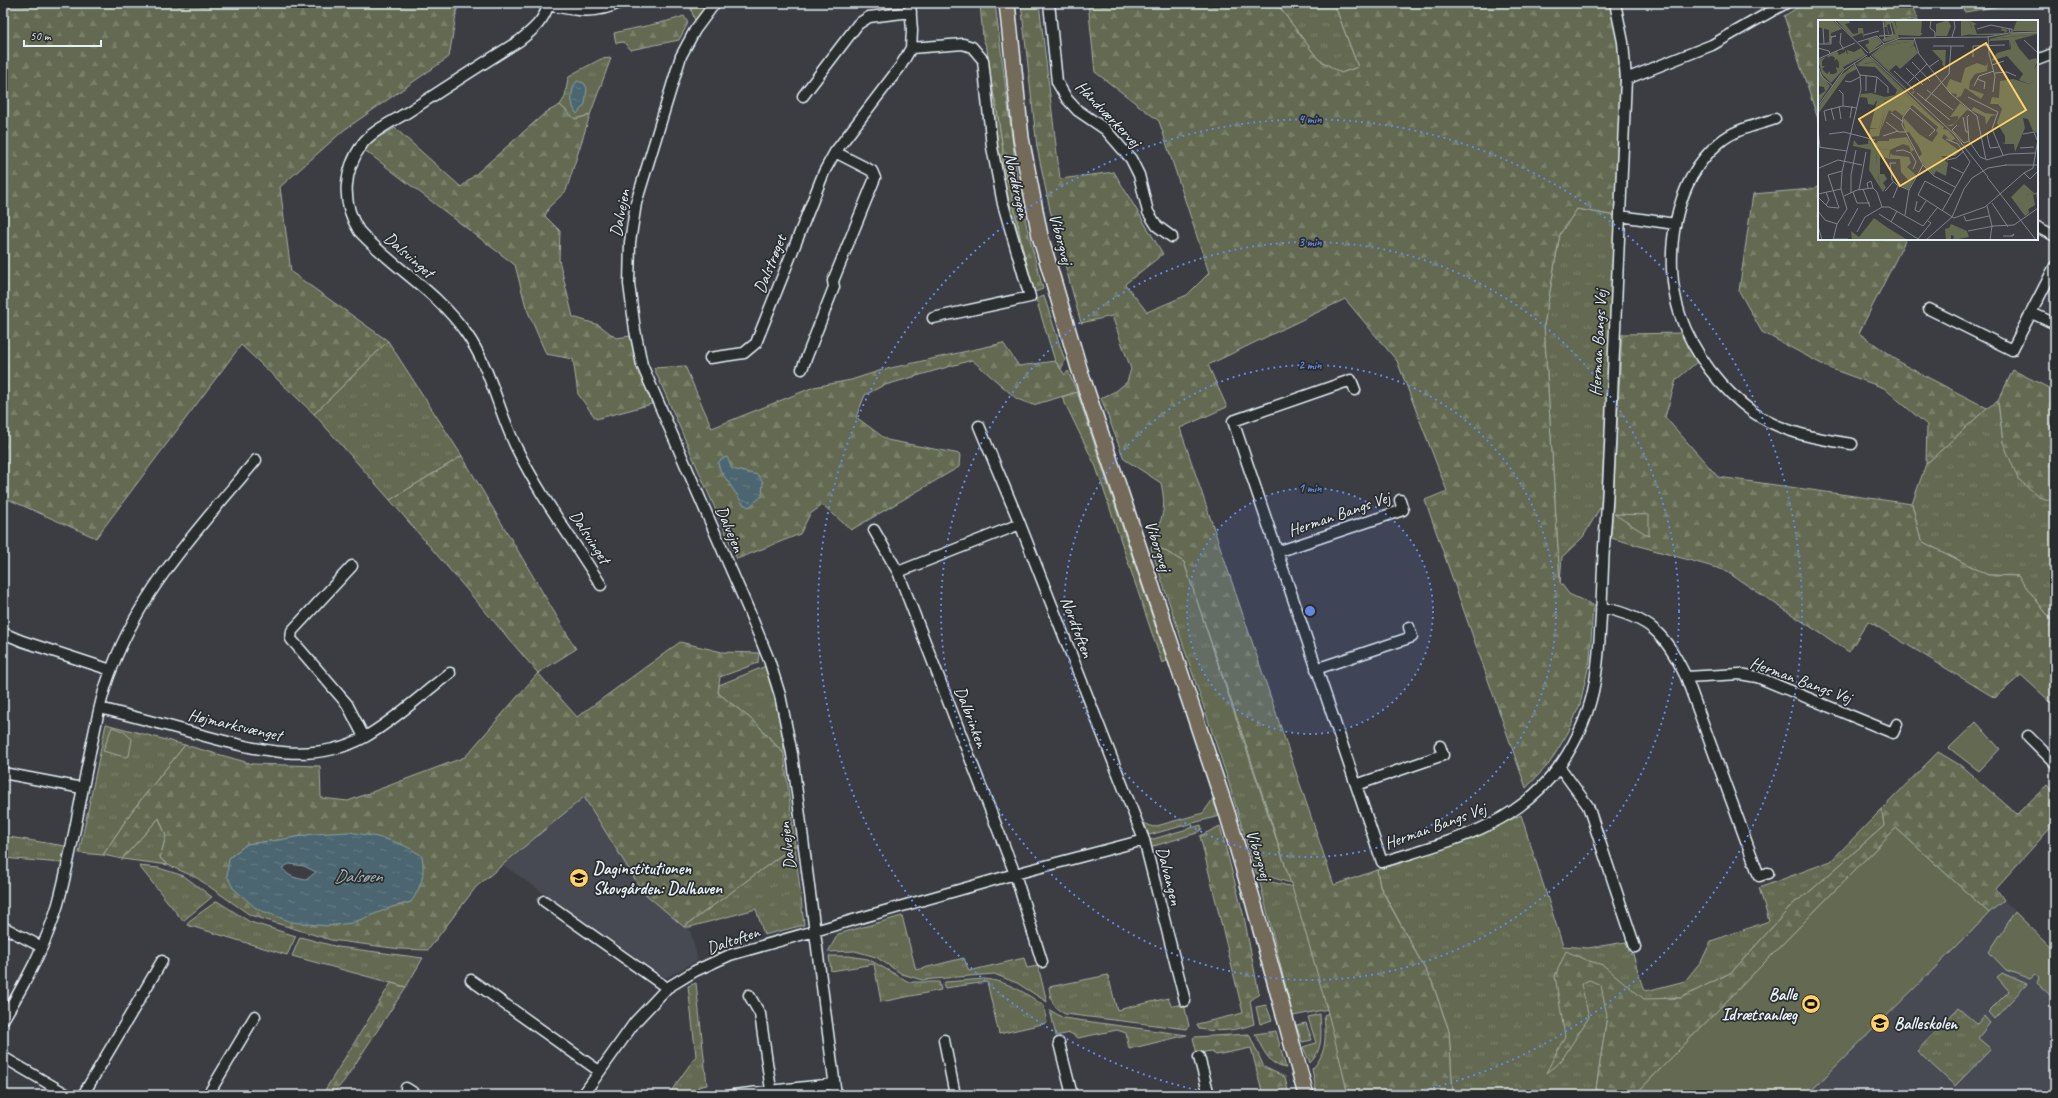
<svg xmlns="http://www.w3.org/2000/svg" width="2058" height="1098" font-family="Caveat,sans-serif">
<defs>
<pattern id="grass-tufts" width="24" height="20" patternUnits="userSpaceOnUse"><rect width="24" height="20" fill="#646b51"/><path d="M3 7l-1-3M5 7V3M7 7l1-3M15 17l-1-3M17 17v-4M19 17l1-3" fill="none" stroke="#7a816b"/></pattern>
<pattern id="forest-firs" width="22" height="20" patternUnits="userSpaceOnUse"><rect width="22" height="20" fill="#646b51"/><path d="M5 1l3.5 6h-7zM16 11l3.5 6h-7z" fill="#7a816b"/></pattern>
<pattern id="water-ripples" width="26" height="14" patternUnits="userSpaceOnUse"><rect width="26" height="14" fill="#4c6670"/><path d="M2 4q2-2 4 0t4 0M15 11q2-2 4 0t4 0" fill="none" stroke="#667c85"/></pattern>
</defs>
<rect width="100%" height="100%" fill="#3b3d43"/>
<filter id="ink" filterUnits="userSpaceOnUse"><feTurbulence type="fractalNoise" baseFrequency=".025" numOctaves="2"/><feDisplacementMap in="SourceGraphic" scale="8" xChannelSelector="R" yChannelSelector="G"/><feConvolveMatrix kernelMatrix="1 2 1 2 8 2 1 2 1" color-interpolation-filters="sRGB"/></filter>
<g filter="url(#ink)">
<!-- built -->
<path fill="#474852" d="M590,792l53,100 41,35 6,2 8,31 -32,18 -163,-113z
M2004,900l51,51v144h-420l354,-182z"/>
<!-- grass -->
<path fill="url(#grass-tufts)" stroke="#a6aea4" d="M693,3h15l-13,18 -4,-12z
M1305,3h29l24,64 -17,6 -23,-14 -38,-51z
M611,58l-21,57 -15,4 -15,-14 5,-8 3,-19 6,-5 27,-14z
M990,76l7,34 6,39v18l8,24 12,59c-17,-57 -32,-115 -33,-174z
M1577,209l39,7 -15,290 -18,31 -21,20 -2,25 -16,-257 16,-91z
M1044,296l21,65 -4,8 -6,-8 -19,-62z
M388,341l74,115 -72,44 -76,-86z
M1077,392l90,269 -5,2 -66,-196 -34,-70z
M1998,401l5,41 38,55 14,4v124l-37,-49 -30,-1 -67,-34 -9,-37 14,-40 61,-56z
M1152,543l32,19 107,321 -35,-10 -30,-99 -75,-226z
M766,666c9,29 16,57 18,88l-28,-31 -38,-30 1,-8z
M106,724l79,21 -53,66 -29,44 -24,-2z
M1213,799l6,17 -70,19 -5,-12 9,4 50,-14z
M1882,809l2,17 -77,68 -13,9 -62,69 -51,26 -13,-1 -61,19 -11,73 -3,6h-140l-4,-64 -17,-49 -52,-96 -3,-16 94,-31 50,-24 42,131 25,2 38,-6 4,12h3l10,35 3,2 39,-10 17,-21 9,-19 58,-20 -10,-33 72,-27z
M159,818l7,18 -6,22 8,7 -46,-6z
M1201,825l1,4 -5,4 -43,13 -2,2 -2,-8z
M3,836l62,10 -4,17 -58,-5z
M795,845l9,80 -40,10 -8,-26 -66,18h-6z
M139,866l20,2 25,8 28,21 -29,24z
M1259,879l34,8 35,122 -35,7z
M217,901l33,21 46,14 -9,19 -100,-30 2,-4z
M902,916l14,54 48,-12 5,13 55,-13 3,10 11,-2 9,36 -30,-19 -23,-9 -72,6 -20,-6 -26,-17 -21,-6 -27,1 10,-18z
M300,937l38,10 85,11 -17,29 -114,-31z
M829,956h20l19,3 41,23h30l2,8 -60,12 -7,-38 -43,7z
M2002,973l25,11 -33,35 -6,-7 21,-21 -12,-14z
M1108,975l9,35 51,-12 4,8 12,-2 5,22 -2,3 -122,-15c-13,-7 -14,-13 -16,-27z
M984,979c24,2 42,14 60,27l3,17 -48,11 -12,-52 -42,6 -2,-4 2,-2z
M696,983l11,102 -9,2 1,8h-27l-1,-4 25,-35 -8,-70z
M1266,1005l6,15 -12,4 -4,-17z
M1958,1008l19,16 7,-8 6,7 -12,15 13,11 -36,37 -38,-35z
M1050,1010l13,8 124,17 -58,14 -3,-16 -9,-3 -39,8 -8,-5 -14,3z
M1329,1013l3,10 16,72h-31l-5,-26c15,-15 14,-33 12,-54z
M1320,1014c1,18 4,35 -10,49l-7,-16 13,-4 -8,-26z
M1306,1023l6,17 -10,2 -6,-17z"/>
<!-- forest -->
<path fill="url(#forest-firs)" stroke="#a6aea4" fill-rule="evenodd" d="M3,3h455l-9,54 -105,73 -64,57 11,85 97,69 -74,73 -73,-69 -145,193 -93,-41z
M980,3h15l22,174 10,51 16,61 -8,3 -12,-42 -12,-59 -8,-24v-18l-6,-39 -7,-34 -3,-27 -4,-11z
M1021,3h18l21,176 54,-7 49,82 -38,30 22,28 40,-17 22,-22 -50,-152 -64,-49 -7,-69h179l13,5 38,51 23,14 17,-6 -24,-64h278c14,70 7,142 4,213l-39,-7 -17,25 -16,91 16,257 9,12 24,11 -3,55 -10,44 -11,27 -20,33 -23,24 -101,-288 22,-9 -50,-130 -52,-62 -137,66 19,42 -47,21 154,457 43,-15 3,17 52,95 17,49 4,64h-105c-41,-182 -105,-357 -164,-533l-32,-19c10,-25 15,-33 9,-60l-37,-24 -23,-61 15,-7 11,-9 4,-13 -19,-53 -31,7 -31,-113 -13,-63z
M1805,3h106l7,18h-99v101l-35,-106z
M1959,3h59l-53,9z
M684,16l4,7 -9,17 -49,10 -6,-8 -8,1 -2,-10c23,-6 48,-9 70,-17z
M560,105l15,14 15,-4 -24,76 -17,16 -4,9 15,15 -1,29 14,57 26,8 17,13 14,-2 8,32 14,36 -56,15 -18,-25 -5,-35 -27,-5 -20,-47 -11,-42 -152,-116 5,-6 27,-15 66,59 84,-74z
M1819,185v54h87l-47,94 45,32 83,43 -61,56 1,-39 -43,-37 -55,-20 -67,-36 -23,-41 14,-97 59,-5z
M1683,333l15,28 -22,19 -11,37 53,60 194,27 9,37 67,34 30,1 37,49v81l-34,-31 -26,23 -127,-77 -19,31 -125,-82 -113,-32 11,-204z
M1003,343l16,23 36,-5 10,14 3,-4 9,21 -44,13 -16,-6 -45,-39 -90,26 -17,9 -9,22 31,23 73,14 -1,13 -108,63 -28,-25 -13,9 -10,20 -63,25 -83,-191 31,-2 27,62 102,-41 37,-7 31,-10z
M2013,370l42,21v110l-14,-3 -23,-19 -15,-37 -5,-41z
M462,456l114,193 -38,24 39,44 103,-75 42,10 37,1 -1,10 -38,14 -2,16 38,30 28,31 11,91 -111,82 -41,-35 -59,-95 -108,90 -48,63 -28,-1 -69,-9 -81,-25 -53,-37 -29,-13 -8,-7 6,-22 -7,-18 -37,41 -19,-4 29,-44 53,-66 68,19 67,2 1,32 27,3 117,-44 73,-84 -148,-173zM279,840l132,62 -19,5 -163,-49 18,-14z
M1938,752l22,13 57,49 30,-29 8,9v29l-59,65 8,12 -15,13 -93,-85 -261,267h-42l3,-6 11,-73 -6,-31 -12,-5 -8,4 8,33 -28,44 -15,12 19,-37 -10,-60 11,-25 20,9 17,5 41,34 37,-1 51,-26 62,-69 13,-9 77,-68 -2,-17z
M1220,826l24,91 15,77 -9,7 4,23c-18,7 -36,8 -55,5l-2,-5 46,-11 -43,-177z
M391,983l15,4 -62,94 -12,14h-10z
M1276,1031l10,37c-17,-2 -24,-20 -31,-34z
M1249,1034l15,33 21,10 4,18h-26l-12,-47 -35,7 -6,-4 -13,3 -4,-16 2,-1z"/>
<!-- park -->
<path fill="#646b51" stroke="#a6aea4" d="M1614,514l35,1v21z
M1976,722l24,27 -21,22 -30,-23z
M112,727l11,4 9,8 -3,17 -4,1 -22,-6z
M1896,828l93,85 -17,18 -165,164h-172z
M2015,912l40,39v42l-4,3 -14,-13 2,-5 -4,-3 -5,4 -24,-9 -17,-18z"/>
<!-- water -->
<path fill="url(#water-ripples)" stroke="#8a9ea6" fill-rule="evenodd" d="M577,81l7,2 3,5 -2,16 -8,10c-7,-8 -7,-25 0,-33z
M727,457l5,12 26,6 5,7 -1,14 -13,11 -6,-3 -23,-34 -2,-7 5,-5z
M349,832c28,5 49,7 73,24 3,19 0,30 -11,46l-19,5 -40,16 -26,3 -34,-4 -35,-13 -24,-21 -6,-12 2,-18 18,-14 32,-4 34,-6zM289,864l15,2 12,6 -10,8c-11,-2 -17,-3 -24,-12z"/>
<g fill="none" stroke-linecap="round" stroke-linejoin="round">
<!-- street casing -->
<g stroke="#e8f1f8" stroke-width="13">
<path id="street" d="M549,3c-5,18 -16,27 -30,38 -37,23 -74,47 -111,71 -14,9 -35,18 -45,31 -20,28 -22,59 -4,88 33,36 79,61 107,102 25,35 32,78 51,116 23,47 56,91 84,136
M715,3l-20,27 -14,26 -45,147 -6,39 -1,42 6,46 7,35 107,246 20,49 11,35 12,59 44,341
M1049,3l8,79 10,17 10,11 28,19 26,30 8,16 9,37 9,14 15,11
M548,5c25,5 47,10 71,-2
M911,48l52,-4 9,3 11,13 9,87 11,57 27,93 -97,21
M2037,60l18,-7
M1626,79l86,-34 74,-42
M803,96l55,-72 11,-7 42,-5
M1775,119c-18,6 -40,10 -55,23 -47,39 -58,117 -40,173 14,40 41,74 74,98 29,20 64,26 98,31
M1620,216l55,8
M2037,227l18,9
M1929,309l83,41 43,-84
M2032,313l23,11
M710,358l34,-5 12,-10 68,-171 11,-20 65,-85 11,-19 1,-17 -2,-28
M802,369l32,-82 -1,-6 42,-103 -3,-7 -37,-19
M1355,390l-4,-10 -118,41 149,441c68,-21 135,-35 179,-98 17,-25 29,-53 34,-83 8,-49 6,-100 10,-149 5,-60 6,-121 9,-181 4,-91 8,-181 12,-272l-3,-37 -8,-39
M979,426l41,98 124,316 41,161
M874,530l24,42 117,302 27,88
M1277,552l126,-42 -3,-10
M352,566l-60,65 -1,8 56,65 17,33
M898,572l122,-48
M1601,607c49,11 63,25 85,70l73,199 9,-3
M3,633l19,8 89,29
M1316,669l96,-32 -3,-10
M1686,677l54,-3 17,3 136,56 4,-9
M100,708c31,8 62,16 94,25 56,15 116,34 171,4 30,-17 57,-43 85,-64
M2028,736l27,27
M1559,766l29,40 47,141
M3,773l79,15
M1356,785l87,-30 -3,-9
M544,901l123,87
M3,927l39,20
M471,980l128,91
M749,995l11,19 11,76
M3,1020c22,-37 43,-75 55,-116 15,-55 23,-111 35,-166 5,-24 10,-48 19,-70 30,-81 90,-143 144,-208
M944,1040l11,55
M1059,1043l13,52
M3,1057l65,38
M1199,1057l10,38
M406,1088l11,7
M83,1095l79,-134
M208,1095l47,-79
M583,1095l52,-73 32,-34 28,-17 35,-16 285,-81 129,-34
M733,1095l101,-11"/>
</g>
<!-- primary casing -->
<g stroke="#e8f1f8" stroke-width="18">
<path id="primary" d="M1007,3l14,135 19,98 39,132 149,448 25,85 53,194"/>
</g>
<!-- street -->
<use href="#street" stroke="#2a2d2e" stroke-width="10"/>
<!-- primary -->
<use href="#primary" stroke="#736b5a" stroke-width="15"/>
</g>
</g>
<!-- distance rings -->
<circle cx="1310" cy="611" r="123" fill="#6487e3" fill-opacity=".12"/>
<g fill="none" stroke="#6487e3" stroke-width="2" stroke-dasharray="2 4">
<circle cx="1310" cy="611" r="123"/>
<circle cx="1310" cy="611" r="246"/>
<circle cx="1310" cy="611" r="369"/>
<path d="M1220 1095A492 492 0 1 1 1400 1095"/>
</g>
<!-- icons -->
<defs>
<g id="school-disc" transform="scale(1)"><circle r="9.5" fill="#ffd166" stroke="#2a2d2e"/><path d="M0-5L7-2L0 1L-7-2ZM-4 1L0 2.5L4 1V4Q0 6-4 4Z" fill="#111"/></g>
<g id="stadium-disc" transform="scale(1)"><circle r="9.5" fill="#ffd166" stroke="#2a2d2e"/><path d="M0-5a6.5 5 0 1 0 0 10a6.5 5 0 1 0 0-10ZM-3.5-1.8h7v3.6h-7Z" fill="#111"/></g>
</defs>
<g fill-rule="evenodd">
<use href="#school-disc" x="579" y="878"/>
<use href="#stadium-disc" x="1811" y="1004"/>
<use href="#school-disc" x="1880" y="1023"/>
</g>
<g text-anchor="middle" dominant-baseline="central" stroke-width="3.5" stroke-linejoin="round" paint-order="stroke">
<!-- street labels -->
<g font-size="17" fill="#e8f1f8" stroke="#2a2d2e">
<text transform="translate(1108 114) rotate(46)">Håndværkervej</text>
<text transform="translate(1017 186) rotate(78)">Nordkrogen</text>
<text transform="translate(620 213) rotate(-79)">Dalvejen</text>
<text transform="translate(1061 239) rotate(75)">Viborgvej</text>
<text transform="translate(409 255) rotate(41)">Dalsvinget</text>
<text transform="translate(770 264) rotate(-68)">Dalstrøget</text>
<text transform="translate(1598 343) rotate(-87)">Herman Bangs Vej</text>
<text transform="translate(1339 514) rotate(-19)">Herman Bangs Vej</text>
<text transform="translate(730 529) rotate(67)">Dalvejen</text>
<text transform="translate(590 537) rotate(57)">Dalsvinget</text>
<text transform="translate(1158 546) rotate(72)">Viborgvej</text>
<text transform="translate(1077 627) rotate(69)">Nordtoften</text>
<text transform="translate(1801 680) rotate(20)">Herman Bangs Vej</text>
<text transform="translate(971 717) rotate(69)">Dalbrinken</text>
<text transform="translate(235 725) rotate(13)">Højmarksvænget</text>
<text transform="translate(1435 826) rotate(-20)">Herman Bangs Vej</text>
<text transform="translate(787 846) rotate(-97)">Dalvejen</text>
<text transform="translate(1259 855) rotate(73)">Viborgvej</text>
<text transform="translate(1169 876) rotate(76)">Dalvangen</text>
<text transform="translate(733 940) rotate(-19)">Daltoften</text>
</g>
<!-- poi labels -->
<g font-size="17" font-weight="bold" fill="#e8f1f8" stroke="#2a2d2e" text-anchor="start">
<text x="593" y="868">Daginstitutionen<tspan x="593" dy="20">Skovgården: Dalhaven</tspan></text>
<text x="1797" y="994" text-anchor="end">Balle<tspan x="1797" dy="20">Idrætsanlæg</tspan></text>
<text x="1894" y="1023">Balleskolen</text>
</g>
<!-- water labels -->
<g font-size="18" font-style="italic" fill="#aab9c2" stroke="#2a2d2e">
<text x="358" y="876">Dalsøen</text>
</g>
</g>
<!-- overview -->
<g transform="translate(1818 20)">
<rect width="220" height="220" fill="#3b3d43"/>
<path d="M1,0h14l9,9 -11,4v10h-6l4,-1v-12l-11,-3zM18,0h13l1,3 -5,1 8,10 5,-1v-5h5l1,11 -2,-6 -10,4zM67,0h9l3,10 -2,-10h27l-1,13h2l-3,3 -22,-1 1,3 -15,4 -2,-3 13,-5 -3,-11 -5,2 2,9h3h-7h3l-1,-7h-3zM150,0l9,4 -3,1 3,9 27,-1 1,-2h-3l-1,-3 7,2 -3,3 -9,2h-27l3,-1v-7zM199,0h21v11h-25zM220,12v2l-49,5 24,-6zM59,17l5,6 -12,9 -5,-7 4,-2 -1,-4zM193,21h2l16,19 7,-2 2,3 -4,8v12l-5,3 -10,-4 4,-6 -16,-18 -16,5 6,-8 14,-4zM91,22v6l5,-3 4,8 -18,16 -4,-4 -7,6 -16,-16 15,-10zM26,28l4,7 -1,-5 7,2 7,-4 5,7 -23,12 1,2 -13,14 -9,-9 -4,-14 8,-3 -4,4v5h3l-3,3 5,5 3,-3v3h4l3,-2 -1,-5 3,1v-5l-2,-4 -3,2 1,-3 -3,-2 -4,1 1,3 -2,-4 10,-5 4,8 -2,-4 6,-3v-3l-4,1zM48,37h4l65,63 -21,-17 -40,-41 -18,3zM36,45l3,4 -10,5 -29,40v-6l22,-32zM0,50l12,16 -12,18 1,-9 6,-4 -1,-4 -6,-1zM53,73l14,4 10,-2 15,13 -7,8 -8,-6 -3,2 -3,-2 -8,20 3,-15 6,-8 -2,-7 -28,-3 1,-3zM36,120l4,5 10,-1v-2l13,7 9,1 -1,9 -9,-3v26l-4,-18 1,-13 -24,-5zM220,172v12l-2,-10 -3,1 2,10 -8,5 -1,-15zM133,204l16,7 2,6 -16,3 1,-4 -3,-1v5h-5l-1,-11 4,-1z" fill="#646b51"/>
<path d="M130,0l3,6 -4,10h-11v-12zM143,0h7l5,10 -1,4 -11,2zM220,14l-23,6 7,15 -9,-14h-2l-1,8 -1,-9 -20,1 1,-2zM79,20h17v5l-5,3v-6l-21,3 -15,10 38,37 4,-1 -2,3 -42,-39 11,-9zM45,40l2,4 9,-2 40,41 30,24 -1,2 5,1 18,21 -11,-12 -4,2 -7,-7 -2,4 18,13 -5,5h-14l7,7 -2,13 -10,-5 -2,4 -8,-7 -7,-11 3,-3 -3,-7 -10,-15h-3l-3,-11 1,-3 15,16 13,8 6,-9 -2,-2 2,-4 -26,-22 -2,3 -11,-7 -4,-6 2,-5 -22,-23 -18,-1zM170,42l-1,9 -12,3 -5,7 -1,8 15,5 -3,5 -16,-11 -4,8 -5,2 1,-4 -7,-1 -4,-5 4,-9 11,4 4,-15 12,-5 9,3zM220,44v70l-5,-3 -5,-12 -5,-1 2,10 -10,24 -1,-8h-9l-4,-2 4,1v-7l-8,-13 5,-14 -4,-5h-8l2,-7 7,1 1,-17 13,-2 16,5 5,-3v-12zM43,77l27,2 4,10v-7l3,8h-7l-4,5 -5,21 -10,1 1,-8h9l7,-29 -10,1 -2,4 -6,-1 -1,-6zM142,83l12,9 -5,-2 -15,16h-6l7,-2 5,-5v-3l-8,1zM156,87l11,6 13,2 -7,1 -5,9 -1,-8 -14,-7zM89,117l7,13 -3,2 -2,-6 -6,-2 -13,6 -9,-1 -13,-7 1,-4 2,4 6,1 1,-2h11v-2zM53,128l6,3 -1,13 2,1 1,17 1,-8h4l3,5 -4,4 3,4 -3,5 -14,-22zM73,133l1,2 17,2 2,6 -4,4 9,8 -7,14 -7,-2 3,-5h5l-9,-10 -1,-13h-11zM56,198l14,10 20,12h-56l-1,-9 8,6z" fill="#646b51"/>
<path d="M114,30h14l-1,18 -3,-4 1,-2zM63,79l5,2 -7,28 -9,-1 7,-27zM206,164l10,9 -8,2 3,18 -4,3 -14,-19z" fill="#646b51"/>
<path fill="none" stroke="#80858b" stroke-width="1" d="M16,0l34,33M65,0l2,19M113,0l-1,8 5,4v5M5,8l1,16M159,9l14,-4 19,4M194,12v-3h-3l1,4 28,-1M23,13l-1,10 3,5M46,15l15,-4M61,16l14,-1 -3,-12M170,16l1,18 6,22 -2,16M134,17l3,-10 -1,-7M96,18l5,16 31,39 27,23 9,44 23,-6 26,-1M206,20l14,13M40,22l19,-6 7,8M0,24h13v-7l5,-1 -5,1M115,26h31M0,28l11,3 1,3M51,33l15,-9 16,-6 88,-1 21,-4M52,36l84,78 34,43M155,37v-11l32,-1M0,39l37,-16M94,42l18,19M174,45l12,-4M0,46l4,11 11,9M111,47l10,-7M88,48l17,17M76,51l20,19M177,53l12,-1 9,4M42,55l17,2 11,10v6M159,59l8,3 -1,7M27,61l5,1 10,-5M89,64l20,-20M156,66l5,-10 15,-5M21,70l4,4v12M109,70l26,20M48,71v-16M57,73l2,-16M99,73l33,27M150,77l30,15 -6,17 11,26M107,81l24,-27 2,-28M0,86l26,-36 23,-15M21,86l2,13M13,88l3,12M73,93l11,8M151,95l-2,2 2,24 11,16 5,2M145,97l3,15h3M32,98l2,-12M8,101l-2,-10 3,-1 16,-4 14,2M68,102l13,10h7M139,105l-5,5 12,13 5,-2M0,110l2,17M174,110l-5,5 3,13 9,-1M11,114l15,-2 31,8M205,114l11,-2 3,8M65,116l15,-5M111,116l6,-6 -25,-22 -7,9 -1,8 21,40 11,11 21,11M0,127l29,4M202,128l14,-1M78,131l7,-1 8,3 5,9 -3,7M129,140l9,-2 8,-7M78,143h-6l2,17 5,5 12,5M187,145h33M133,147l12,6M1,148l19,-8 24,5M206,153l6,6 8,-8M169,157l49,63M50,168l-1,-5 4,-2 2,7M45,169l7,18M41,170l7,-38M67,171l8,-9M35,172l4,11h13M33,173v-18l5,-25M0,174l23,-5M133,175l-26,-14 -7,14 36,23 31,-11 39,-34 9,-5 5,-29M26,176l13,-6 16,-2 4,4 5,15M0,177l10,10 11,1 -11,-33 14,-4M75,178l5,-12M99,181l-2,9 4,2 7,-11M174,183l16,24M8,185l3,-5 -3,-8M169,186l5,20 -2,14M64,187h7l34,19 14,-18M0,191l7,9 12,4M124,191l28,-49 -12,-18 -12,-5M61,194l39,25 13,-16 -3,-2M87,195l4,-25 14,-25M146,196l2,5 23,-5M73,202l6,-11M0,206l4,14M30,206l10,-18M150,211l26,-5 20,-1 24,-17M39,212l8,-15 17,-10M185,216h10l1,-2 -3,2M15,219h15M15,220l4,-16 10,-15 -6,-20 1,-17 19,-83 -1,-14 -6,-12M108,220l26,-23 12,-28 8,-11 16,-10 18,-3M152,220h13"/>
<path fill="#ffd166" fill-opacity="0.15" stroke="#ffd166" stroke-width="2" d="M168,23l40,67 -126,76 -41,-67z"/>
<rect width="220" height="220" fill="none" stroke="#e8f1f8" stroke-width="2"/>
</g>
<circle cx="1310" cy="611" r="6" fill="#6487e3" stroke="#2a2d2e" stroke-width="2"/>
<g font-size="12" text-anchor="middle" font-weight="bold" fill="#6487e3" stroke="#2a2d2e" stroke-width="3.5" stroke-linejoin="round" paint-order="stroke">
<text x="1310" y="123">4 min</text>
<text x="1310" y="246">3 min</text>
<text x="1310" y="369">2 min</text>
<text x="1310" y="492">1 min</text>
</g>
<!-- margin -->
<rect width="2058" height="1098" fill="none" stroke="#2a2d2e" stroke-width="16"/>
<rect x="8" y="8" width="2042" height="1082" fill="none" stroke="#e8f1f8" stroke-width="1.5" filter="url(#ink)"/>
<!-- scale -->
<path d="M24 40v6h77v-6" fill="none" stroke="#e8f1f8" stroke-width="2"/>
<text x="30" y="40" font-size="12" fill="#e8f1f8" stroke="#2a2d2e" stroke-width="3" paint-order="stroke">50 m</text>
</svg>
